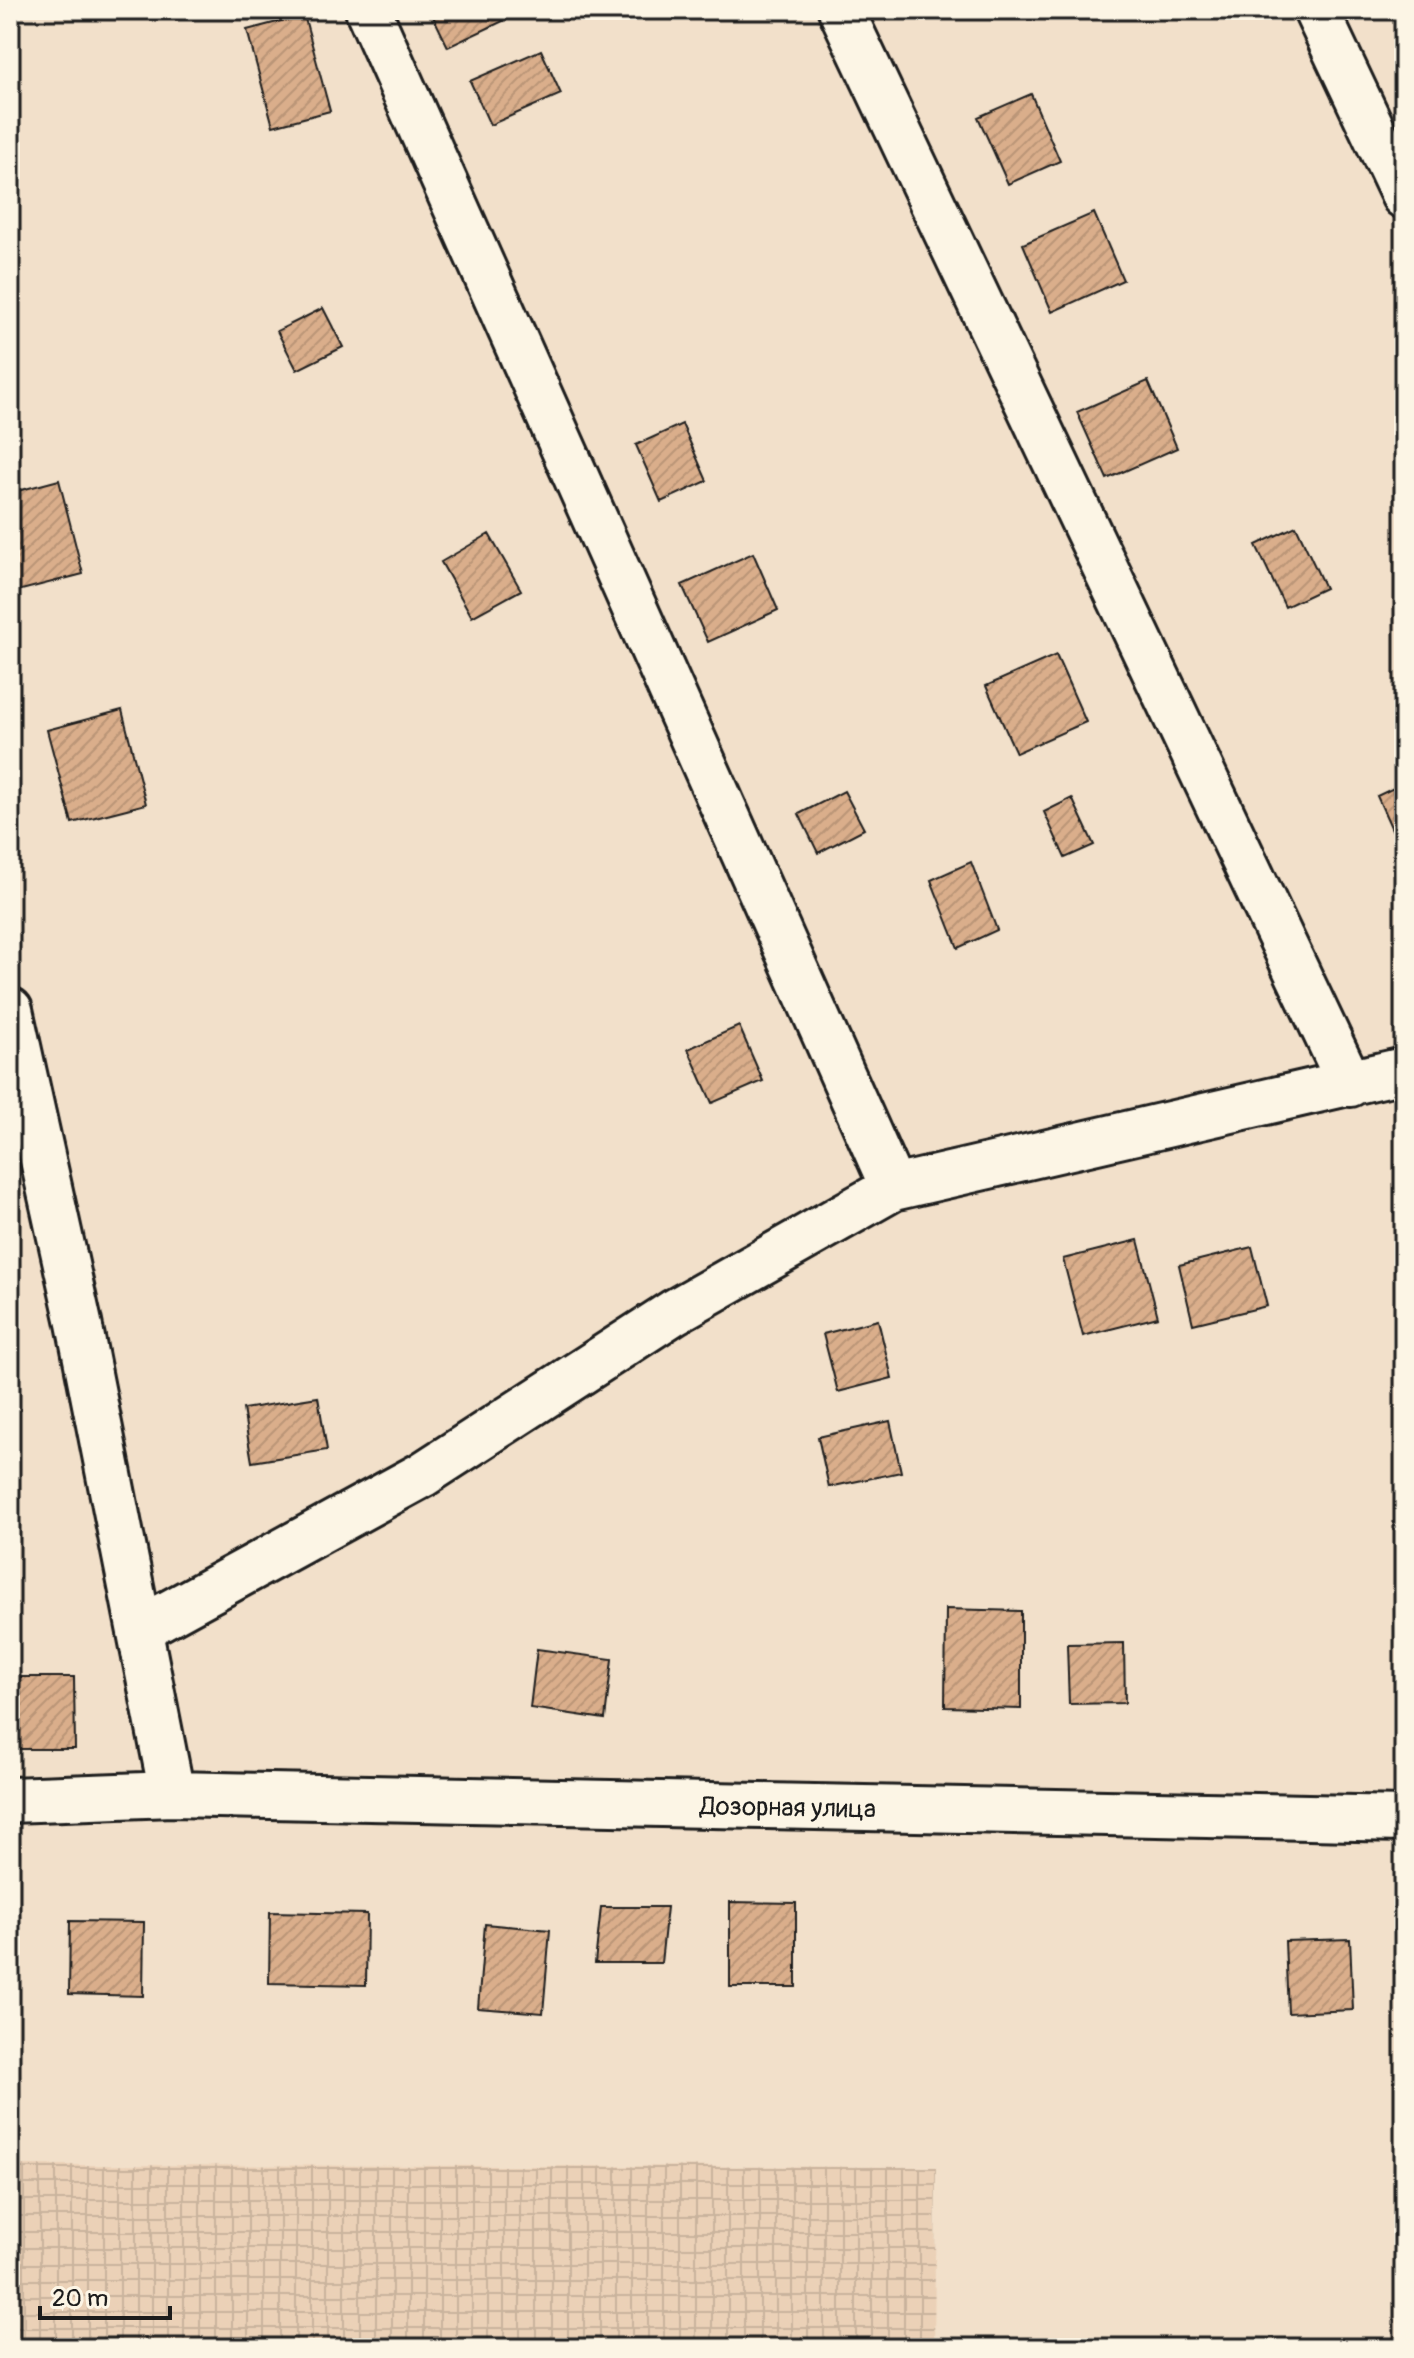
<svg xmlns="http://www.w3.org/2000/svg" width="1414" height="2358" font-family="Pangolin,sans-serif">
<defs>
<pattern id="industrial-grid" width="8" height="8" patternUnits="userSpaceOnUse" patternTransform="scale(2)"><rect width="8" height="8" fill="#ebd1b7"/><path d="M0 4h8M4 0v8" fill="none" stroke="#c9b39d"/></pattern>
<pattern id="building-hatch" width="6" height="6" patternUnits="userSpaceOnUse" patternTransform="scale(2)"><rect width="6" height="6" fill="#daae8b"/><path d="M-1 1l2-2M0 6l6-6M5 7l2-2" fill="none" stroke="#ba9577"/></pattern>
</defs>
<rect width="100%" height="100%" fill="#f2e0ca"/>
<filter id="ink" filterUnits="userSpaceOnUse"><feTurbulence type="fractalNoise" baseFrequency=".0125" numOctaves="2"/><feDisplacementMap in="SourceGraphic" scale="16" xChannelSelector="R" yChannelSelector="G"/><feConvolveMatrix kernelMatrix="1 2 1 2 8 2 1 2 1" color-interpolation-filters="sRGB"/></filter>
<g filter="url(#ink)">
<!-- industrial -->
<path fill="url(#industrial-grid)" d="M10,2165l926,2 -2,181h-924z"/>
<!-- building -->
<path fill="url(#building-hatch)" stroke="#1c1c1c" stroke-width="2" d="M430,10h67l6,11 -55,26z
M304,15l26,96 -57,15 -26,-96z
M541,50l20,44 -71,31 -20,-44z
M1031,94l29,67 -52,23 -30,-67z
M1094,213l29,67 -71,32 -29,-68z
M323,308l20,39 -46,23 -20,-39z
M1148,381l29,67 -70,31 -30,-67z
M682,424l25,57 -46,21 -25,-57z
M59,480l24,94 -73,19v-100z
M1296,526l29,62 -40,19 -29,-62z
M489,534l32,56 -49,27 -31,-55z
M753,553l25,57 -70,32 -26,-57z
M1056,655l30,67 -70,31 -30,-67z
M122,710l24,94 -74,19 -25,-93z
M1404,783v48l-9,5 -18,-40z
M844,791l20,38 -46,24 -19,-39z
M1072,798l22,47 -29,13 -21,-46z
M971,862l26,68 -39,18 -27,-68z
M739,1026l24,55 -51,22 -24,-54z
M1138,1240l20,77 -75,19 -20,-77z
M1252,1247l15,59 -74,18 -14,-59z
M878,1320l14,58 -54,14 -15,-58z
M318,1397l9,53 -75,12 -9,-53z
M890,1421l11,51 -72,15 -11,-50z
M946,1609l75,2v98l-76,-2z
M1124,1643l1,60 -56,1 -2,-60z
M537,1649l75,10 -7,60 -75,-11z
M10,1677h64l1,72h-65z
M730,1902l66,1v84h-66z
M601,1907h66l-6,56h-66z
M270,1912l97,2 -1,71 -97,-2z
M70,1921l74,1 -1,74 -74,-2z
M485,1924l65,6 -7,83 -65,-5z
M1350,1939l3,71 -65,3 -3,-72z"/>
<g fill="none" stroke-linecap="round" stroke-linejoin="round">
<!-- minor casing -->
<g stroke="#1c1c1c" stroke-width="50">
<path id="minor" d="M368,10l525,1178
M841,10l509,1074
M1316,10l88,186
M10,1010l69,313 93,471
M140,1629l282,-154 252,-163 219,-124 511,-118
M10,1800l162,-6 1232,25"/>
</g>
<!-- minor -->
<use href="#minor" stroke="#fcf5e5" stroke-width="44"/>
</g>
</g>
<g text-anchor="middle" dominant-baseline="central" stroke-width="6" stroke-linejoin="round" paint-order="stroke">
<!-- street labels -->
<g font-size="26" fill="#1c1c1c" stroke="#fcf5e5">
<text transform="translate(788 1808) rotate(1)">Дозорная улица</text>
</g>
</g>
<!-- margin -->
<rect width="1414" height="2358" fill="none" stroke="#fcf5e5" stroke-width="40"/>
<rect x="20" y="20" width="1374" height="2318" fill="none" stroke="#1c1c1c" stroke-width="3" filter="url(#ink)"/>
<!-- scale -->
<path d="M40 2306v12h130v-12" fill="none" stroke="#1c1c1c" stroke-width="4"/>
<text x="52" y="2306" font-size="24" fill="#1c1c1c" stroke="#fcf5e5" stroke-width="6" paint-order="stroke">20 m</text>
</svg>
